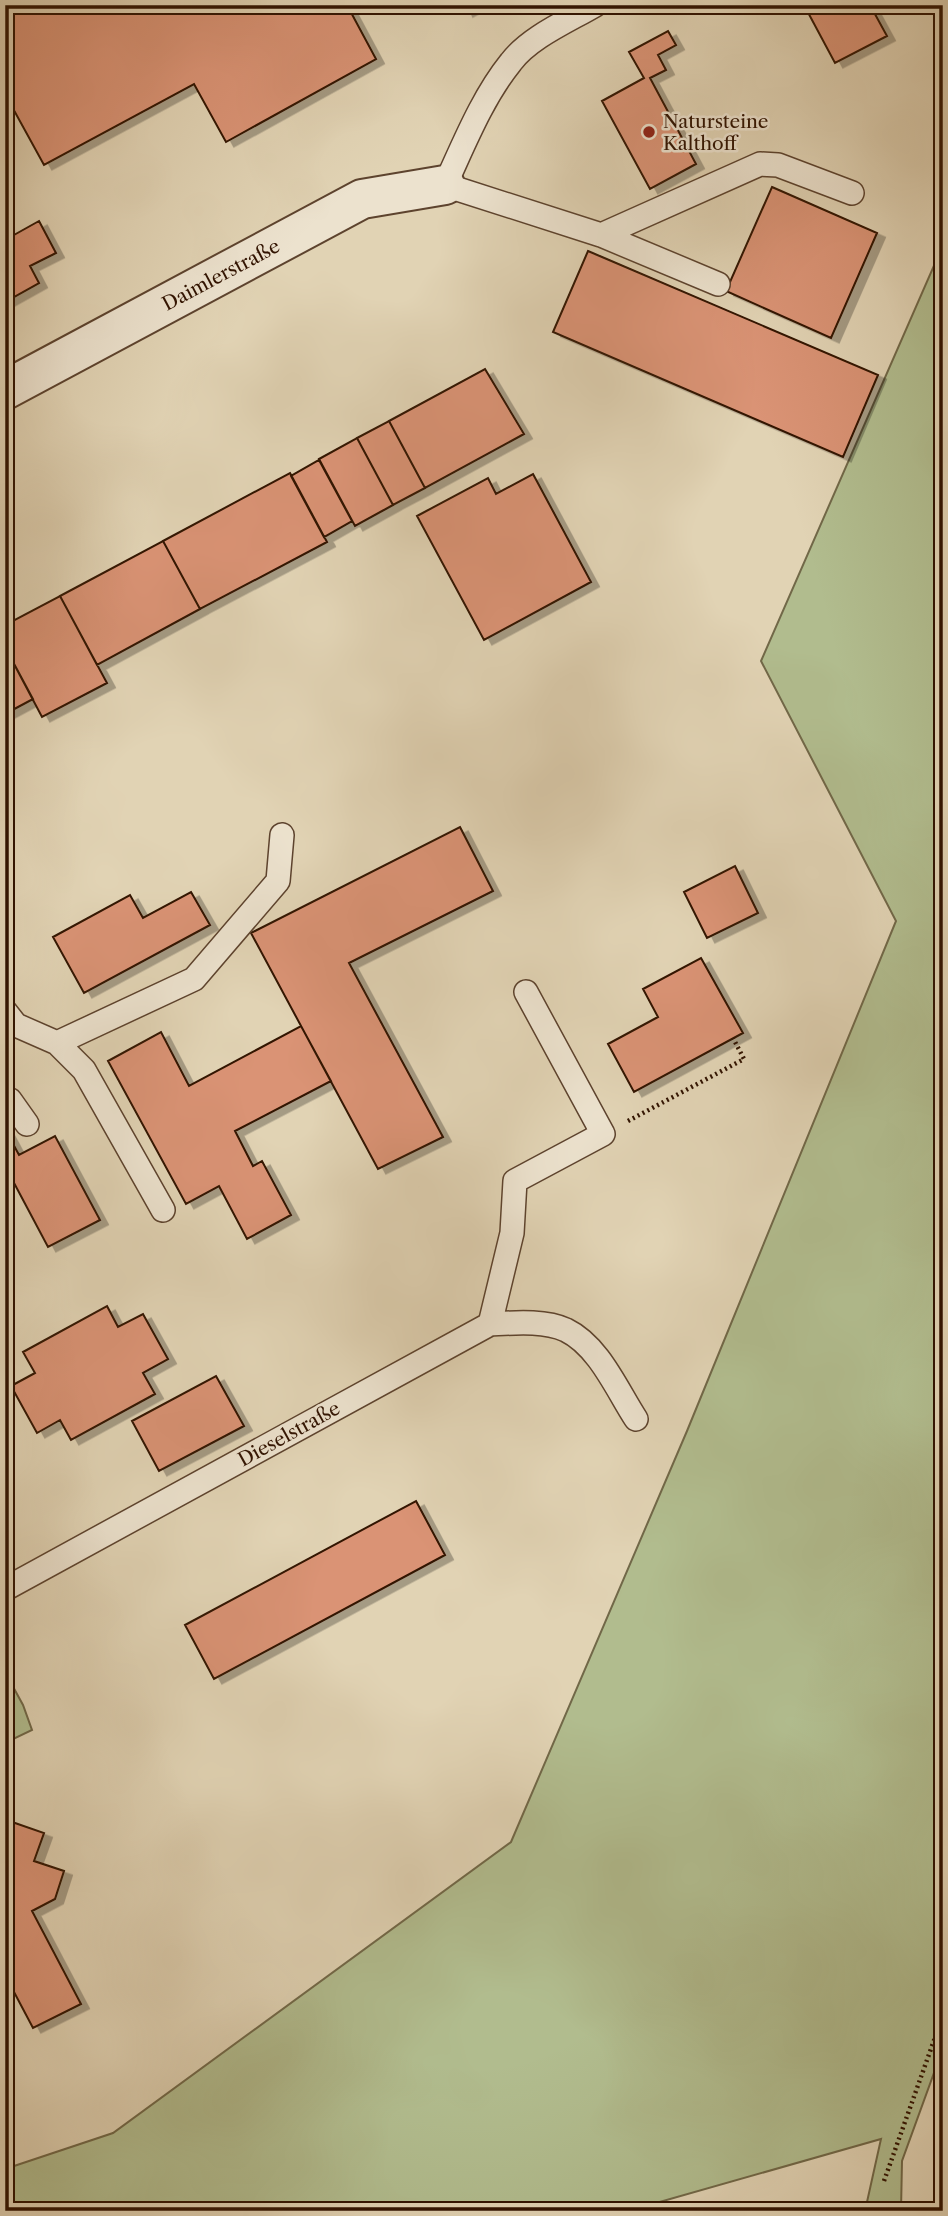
<svg xmlns="http://www.w3.org/2000/svg" width="948" height="2216" font-family="'Libre Caslon Text',serif">
<defs>
<filter id="shadow"><feDropShadow dx="8" dy="4.5" stdDeviation="0" flood-color="#0004"/></filter>
</defs>
<rect width="100%" height="100%" fill="#e1d3b4"/>
<filter id="stains"><feTurbulence type="fractalNoise" baseFrequency=".00286" numOctaves="4"/><feColorMatrix values="0 0 0 0 .2 0 0 0 0 .09 0 0 0 0 .02 0 0 0 .5 -.17"/></filter>
<radialGradient id="worn" r=".72"><stop offset=".6" stop-color="#630" stop-opacity="0"/><stop offset="1" stop-color="#630" stop-opacity=".3"/></radialGradient>
<!-- green -->
<path fill="#b1bc8e" stroke="#716848" stroke-width="2" d="M943,245v1803l-41,113 -1,50h-36l16,-72 -253,72h-623v-42l108,-36 398,-291 176,-411 209,-510 -135,-260z
M5,1672l18,33 9,25 -27,13z"/>
<!-- building -->
<path fill="#da9375" stroke="#311301" stroke-width="2" filter="url(#shadow)" d="M5,5h342l29,54 -150,83 -32,-58 -150,81 -39,-71z
M462,5h16l-13,7z
M804,5h66l17,31 -52,27z
M668,31l8,14 -18,10 8,15 -16,8 46,86 -46,25 -48,-88 42,-23 -15,-26z
M772,187l105,46 -46,105 -105,-47z
M39,221l17,32 -26,13 9,17 -34,19v-62z
M588,251l290,124 -35,82 -290,-125z
M485,369l39,65 -99,54 -36,-67z
M389,421l36,67 -32,17 -36,-67z
M357,438l36,67 -38,21 -36,-67z
M319,460l33,61 -28,16 -33,-61z
M290,473l37,69 -127,67 -37,-68z
M533,474l58,108 -107,58 -67,-124 71,-38 8,16z
M163,541l37,68 -103,56 -37,-69z
M60,596l47,87 -65,34 -37,-70v-22z
M5,647l28,52 -28,15z
M460,827l33,64 -144,72 94,174 -65,32 -127,-236z
M735,866l23,47 -51,25 -23,-46z
M191,892l19,33 -126,68 -31,-56 77,-42 13,23z
M701,958l42,75 -109,59 -26,-48 50,-27 -15,-28z
M301,1026l30,55 -96,50 18,35 9,-5 29,54 -44,24 -28,-53 -33,18 -78,-143 53,-29 28,54z
M5,1129l14,26 36,-19 45,84 -52,27 -43,-81z
M107,1306l11,21 25,-13 25,45 -25,14 12,21 -84,46 -11,-20 -23,13 -26,-47 24,-13 -12,-21z
M216,1376l28,50 -85,45 -27,-50z
M416,1501l29,54 -231,124 -29,-54z
M15,1823l29,10 -10,28 30,10 -9,28 -23,12 49,93 -48,24 -28,-53v-147z"/>
<g fill="none" stroke-linecap="round" stroke-linejoin="round">
<!-- service casing -->
<g stroke="#5d432e" stroke-width="26">
<path id="service" d="M595,5c-27,16 -65,32 -84,57 -29,36 -47,82 -66,123l156,50 159,-71 18,1 74,28
M601,235l117,49
M5,1011l11,14 41,18 27,27 79,140
M57,1043l137,-64 84,-98 4,-46
M5,1101l5,-1 17,24
M490,1324c23,-1 54,-4 76,6 33,16 51,60 70,89
M5,1589l485,-265 22,-91 3,-52 88,-47 -77,-142"/>
</g>
<!-- minor casing -->
<g stroke="#5d432e" stroke-width="42">
<path id="minor" d="M5,390l357,-191 83,-14"/>
</g>
<!-- path -->
<path stroke="#311301" stroke-width="4.5" stroke-dasharray="2 3.5" stroke-linecap="butt" d="M628,1121l116,-62 -11,-21
M884,2181l59,-166"/>
<!-- service -->
<use href="#service" stroke="#ece2ce" stroke-width="23"/>
<!-- minor -->
<use href="#minor" stroke="#ece2ce" stroke-width="38"/>
</g>
<!-- markers -->
<circle fill="#8f2418" stroke="#ece2ce" stroke-width="2.5" cx="649" cy="132" r="7"/>
<g text-anchor="middle" dominant-baseline="central" stroke-width="5" stroke-linejoin="round" paint-order="stroke">
<!-- poi labels -->
<g font-size="19" fill="#311301" stroke="#ece2ce" text-anchor="start">
<text x="663" y="121">Natursteine<tspan x="663" dy="22">Kalthoff</tspan></text>
</g>
<!-- street labels -->
<g font-size="19" fill="#311301" stroke="#ece2ce">
<text transform="translate(221 275) rotate(-28)">Daimlerstraße</text>
<text transform="translate(289 1434) rotate(-29)">Dieselstraße</text>
</g>
</g>
<!-- margin -->
<rect width="948" height="2216" fill="none" stroke="#e1d3b4" stroke-width="28"/>
<rect x="7" y="7" width="934" height="2202" fill="none" stroke="#311301" stroke-width="3.5"/>
<rect x="14" y="14" width="920" height="2188" fill="none" stroke="#311301" stroke-width="2"/>
<rect width="100%" height="100%" filter="url(#stains)"/>
<rect width="100%" height="100%" fill="url(#worn)"/>
</svg>
